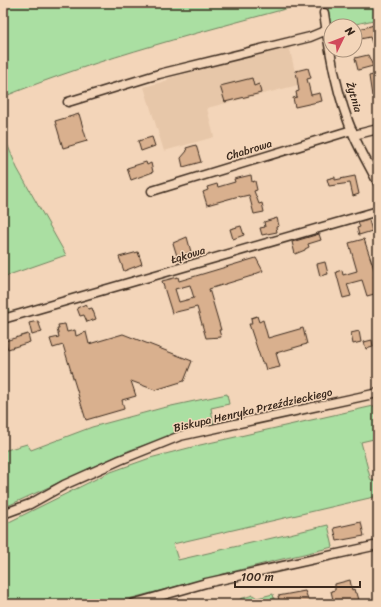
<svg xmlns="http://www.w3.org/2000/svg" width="381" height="607" font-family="Sriracha,sans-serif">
<rect width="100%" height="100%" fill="#f3d5b9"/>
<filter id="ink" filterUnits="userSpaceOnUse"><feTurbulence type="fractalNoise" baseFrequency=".025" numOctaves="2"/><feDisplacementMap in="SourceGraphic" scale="8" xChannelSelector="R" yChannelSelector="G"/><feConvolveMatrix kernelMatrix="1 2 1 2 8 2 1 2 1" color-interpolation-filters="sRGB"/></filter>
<g filter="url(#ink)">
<!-- built -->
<path fill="#e7c7a9" d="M289,46l9,39 -91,23 7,29 -50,14 -20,-64 22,-6 3,-3z"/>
<!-- green -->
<path fill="#aadfa2" stroke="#728460" d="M3,3h304c-102,28 -206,54 -304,94z
M328,3h50v16l-31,7h-16l-1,4z
M3,134l14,34 49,87 -63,22z
M3,287l6,24 -6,2z
M227,394l2,10 -18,4 3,18 -43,10 -41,14 -127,58v-57l24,-7 4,6 61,-23 70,-19z
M378,405v33l-17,4 10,39 7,-2v17l-205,48 5,16 150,-35 5,22 -59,14 -165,43h-106v-79l105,-52 42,-15 50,-13z
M273,594l2,10h-34l-1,-5 13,-4 4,3z"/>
<!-- building -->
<path fill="#d9b08e" stroke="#3b2a1e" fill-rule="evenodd" d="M378,24v18l-6,1 -2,-6 -15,3v-10z
M368,55l5,11 -15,4 -3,-12z
M308,68l3,10 -4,1 4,16 9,-2 2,8 -27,6 -2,-9 4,-1 -1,-5 3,-1 -3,-20z
M377,74l1,27h-2l-2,-6 -2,1 -3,-20z
M252,78l2,8 5,-2 2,9 -36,9 -5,-16z
M79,114l8,27 -24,7 -8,-27z
M152,137l3,9 -14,5 -3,-10z
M196,145l5,17 -18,5 -2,-9 6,-7 -1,-3z
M146,162l1,3 4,-2 2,9 -22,8 -4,-12z
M251,175l1,7 3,-1 2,9 -3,1 5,13 3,-1 2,9 -10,2 -5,-19 -9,2 -1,-1 -32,9 -4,-13 5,-2 -1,-3 10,-3 1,3 17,-5 -1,-3z
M355,176l4,18 -6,2 -3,-13 -21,3 -2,-7 8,-2v3z
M277,218l2,8 -3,1 1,5 -15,3 -2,-7 5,-1 -1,-5z
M369,220l3,11 -13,4 -2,-7 3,-1 -2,-4z
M241,226l3,9 -11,4 -3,-10z
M319,234l2,6 -13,4 1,3 -4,2v1l-10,4 -3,-12z
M187,237l4,15 -14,4 -4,-13z
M364,239l12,36 -2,1 4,17 -11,3 -5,-16 -15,4 4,12 -8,2 -7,-26 6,-2 1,5 14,-4 -8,-28z
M138,252l4,12 -18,7 -5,-14z
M256,258l7,13 -8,3v1l-46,14 12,41h-2l2,7 -15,1 -9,-31 -25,6 -10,-32 16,-4 1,4zM190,285l4,13 -15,4 -4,-13z
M325,262l3,12 -8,2 -3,-12z
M86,304l2,5 4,-1 4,11 -9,3 -3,-7 -4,1 -3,-8z
M257,316l2,6 4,-2 5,18 35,-10 4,16 -31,9 4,14 -14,3 -2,-7h-2l-13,-39h3l-1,-6z
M38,321l4,11 -10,3 -3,-12z
M65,324l2,8 8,-2 1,6 10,-4 3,12 34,-10 69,27 -8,20 -29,9 -24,-9 5,15 -14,4 2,9 -38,11 -23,-75 -10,3 -3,-9 9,-2 -2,-8h2l-1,-4z
M359,331l2,11 -8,2 -2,-11z
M28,334l2,8 -22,7 -3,-8z
M372,340l1,7 -7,2 -2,-7z
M361,522l3,14 -27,5 -3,-13z
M350,580l2,10 2,-1 1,4h2l2,7 -25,4 -3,-13 4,-1v-6z
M305,591l5,13h-30l-2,-8z"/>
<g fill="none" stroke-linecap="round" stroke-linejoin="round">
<!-- minor casing -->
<g stroke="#3b2a1e" stroke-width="11">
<path id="minor" d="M324,13c6,41 13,84 30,123 7,16 16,31 24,47
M68,102l91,-28 151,-37 17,-7
M354,135l24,-6
M152,191l200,-61
M3,319l375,-108
M3,514l27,-10 34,-19 56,-25 60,-24 198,-43
M132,604l74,-21 172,-38"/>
</g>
<!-- minor -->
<use href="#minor" stroke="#f3d5b9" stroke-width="8"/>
</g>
</g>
<g text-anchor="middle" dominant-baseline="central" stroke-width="3" stroke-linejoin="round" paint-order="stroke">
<!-- street labels -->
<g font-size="11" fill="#3b2a1e" stroke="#f3d5b9">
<text transform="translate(354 97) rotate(74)">Żytnia</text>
<text transform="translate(249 150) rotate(-17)">Chabrowa</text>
<text transform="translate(188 255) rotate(-17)">Łąkowa</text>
<text transform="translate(253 410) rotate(-13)">Biskupa Henryka Przeździeckiego</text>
</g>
</g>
<!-- margin -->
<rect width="381" height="607" fill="none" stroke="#f3d5b9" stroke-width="16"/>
<rect x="8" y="8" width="365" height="591" fill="none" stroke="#3b2a1e" stroke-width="1.5" filter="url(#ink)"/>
<!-- north arrow -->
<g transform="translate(343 38) rotate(47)"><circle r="19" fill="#f3d5b9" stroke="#a9917b"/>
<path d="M0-3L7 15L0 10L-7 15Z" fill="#d1495b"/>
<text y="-6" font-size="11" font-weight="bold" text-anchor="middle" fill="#3b2a1e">N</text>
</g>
<!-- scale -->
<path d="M235 581v6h125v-6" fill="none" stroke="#3b2a1e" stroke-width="2"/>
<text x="241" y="581" font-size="12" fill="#3b2a1e" stroke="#f3d5b9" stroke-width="3" paint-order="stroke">100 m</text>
</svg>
